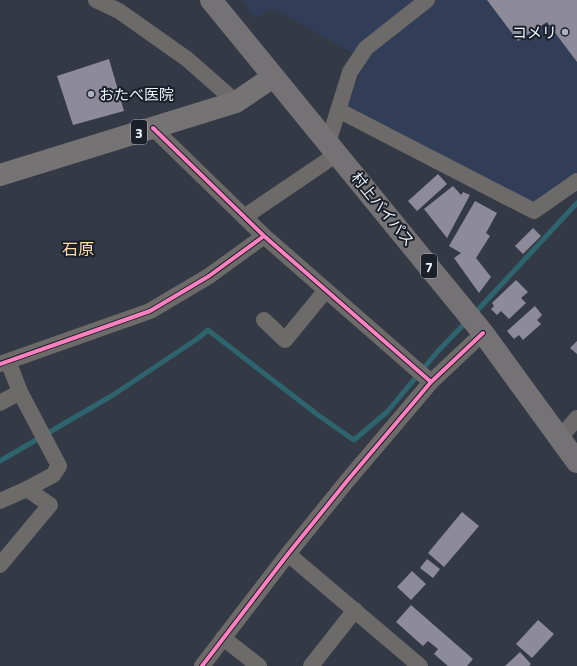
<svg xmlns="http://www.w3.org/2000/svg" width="577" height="666" font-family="'Titillium Web','Noto Sans JP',sans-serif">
<rect width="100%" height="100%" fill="#343a45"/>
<!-- built -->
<path fill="#323e57" d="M242,0h335v172l-42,32 -188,-99 19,-44 -93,-53 -18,10z"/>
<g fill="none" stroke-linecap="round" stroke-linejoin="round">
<!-- stream -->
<path stroke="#2e646e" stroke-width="5" d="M474,314l103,-111
M0,461l113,-66 84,-56 11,-9 110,85 36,25 33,-28 51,-61 29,-30"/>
</g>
<!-- building -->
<path fill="#8d8b99" d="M487,0h90v62l-30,-40 -29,19z
M109,59l15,52 -51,14 -16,-49z
M438,174l9,10 -30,27 -9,-10z
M453,186l8,9 2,-3 7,3 -23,43 -23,-29z
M475,201l22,12 -11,20 4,3 -14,22 15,19 -12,16 -25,-35 7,-5 -12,-7z
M533,228l8,8 -18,18 -8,-8z
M516,280l12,12 -7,6 5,5 -17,16 -8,-8 -4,4 -6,-6 3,-3 -2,-3z
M535,306l7,9 -5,5 4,4 -18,16 -4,-5 -5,4 -7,-8z
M577,341v13l-7,-6z
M462,512l17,14 -35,41 -16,-14z
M427,559l13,10 -7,9 -13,-10z
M412,571l14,13 -15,16 -14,-13z
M411,605l62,54 -6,7h-19l-14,-12 4,-5 -10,-8 -5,5 -27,-24z
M538,620l16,14 -22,24 -16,-14z
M520,652l11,12 -2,2h-24z"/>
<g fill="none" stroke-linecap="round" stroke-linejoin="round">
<!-- minor -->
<path stroke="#6d6a6a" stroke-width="16" d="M96,0l23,11 68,48 49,43
M338,110l196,101 43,-30
M153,128l111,108 167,146
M328,143l22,-71 16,-24 61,-48
M244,217l93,-63
M264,320l21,20 41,-50
M0,364l150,-53 59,-35 55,-40
M0,403l20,-11
M560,438l17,-20
M0,501l27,-12 26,-14 6,-9 -39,-74 -12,-31
M288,554l132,112
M0,565l50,-60 -23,-16
M223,638l36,28
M202,666l86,-112 59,-73 84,-99 52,-49
M311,666l44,-56"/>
<!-- primary -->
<path stroke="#767375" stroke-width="22" d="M0,175l236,-73 37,-25"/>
<!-- trunk -->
<path stroke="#747274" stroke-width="22" d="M211,0l272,333 94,129"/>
<!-- cycleway casing -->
<g stroke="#1a1f28" stroke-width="6">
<path id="cycleway" d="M153,128l111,108 167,146
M0,364l150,-53 59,-35 55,-40
M202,666l86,-112 59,-73 84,-99 52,-49"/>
</g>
<!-- cycleway -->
<use href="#cycleway" stroke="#ff80c0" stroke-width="4"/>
</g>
<!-- markers -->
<g fill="#acb2bd" stroke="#1a1f28" stroke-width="1.5">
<circle cx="565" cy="32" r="4"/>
<circle cx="91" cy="94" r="4"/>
</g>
<g text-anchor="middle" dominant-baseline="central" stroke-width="4" stroke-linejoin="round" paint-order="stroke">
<!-- shield labels -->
<g fill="#1a1f28" stroke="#aeb3be" stroke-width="1">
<rect x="131" y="120" width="16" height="24" rx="3"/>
<rect x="421" y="254" width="16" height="24" rx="3"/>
</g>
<g font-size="14" font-weight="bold" fill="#edf3fe">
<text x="139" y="132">3</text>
<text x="429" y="266">7</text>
</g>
<!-- poi labels -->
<g font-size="15" fill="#edf3fe" stroke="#1a1f28" text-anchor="end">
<text x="557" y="32">コメリ</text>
<text x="99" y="94" text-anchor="start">おたべ医院</text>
</g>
<!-- street labels -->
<g font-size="15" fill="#edf3fe" stroke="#1a1f28">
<text transform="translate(383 209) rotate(51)">村上バイパス</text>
</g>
<!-- neighbourhood labels -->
<g font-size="16" fill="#ffdda6" stroke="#1a1f28">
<text x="78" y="249">石原</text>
</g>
</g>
</svg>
